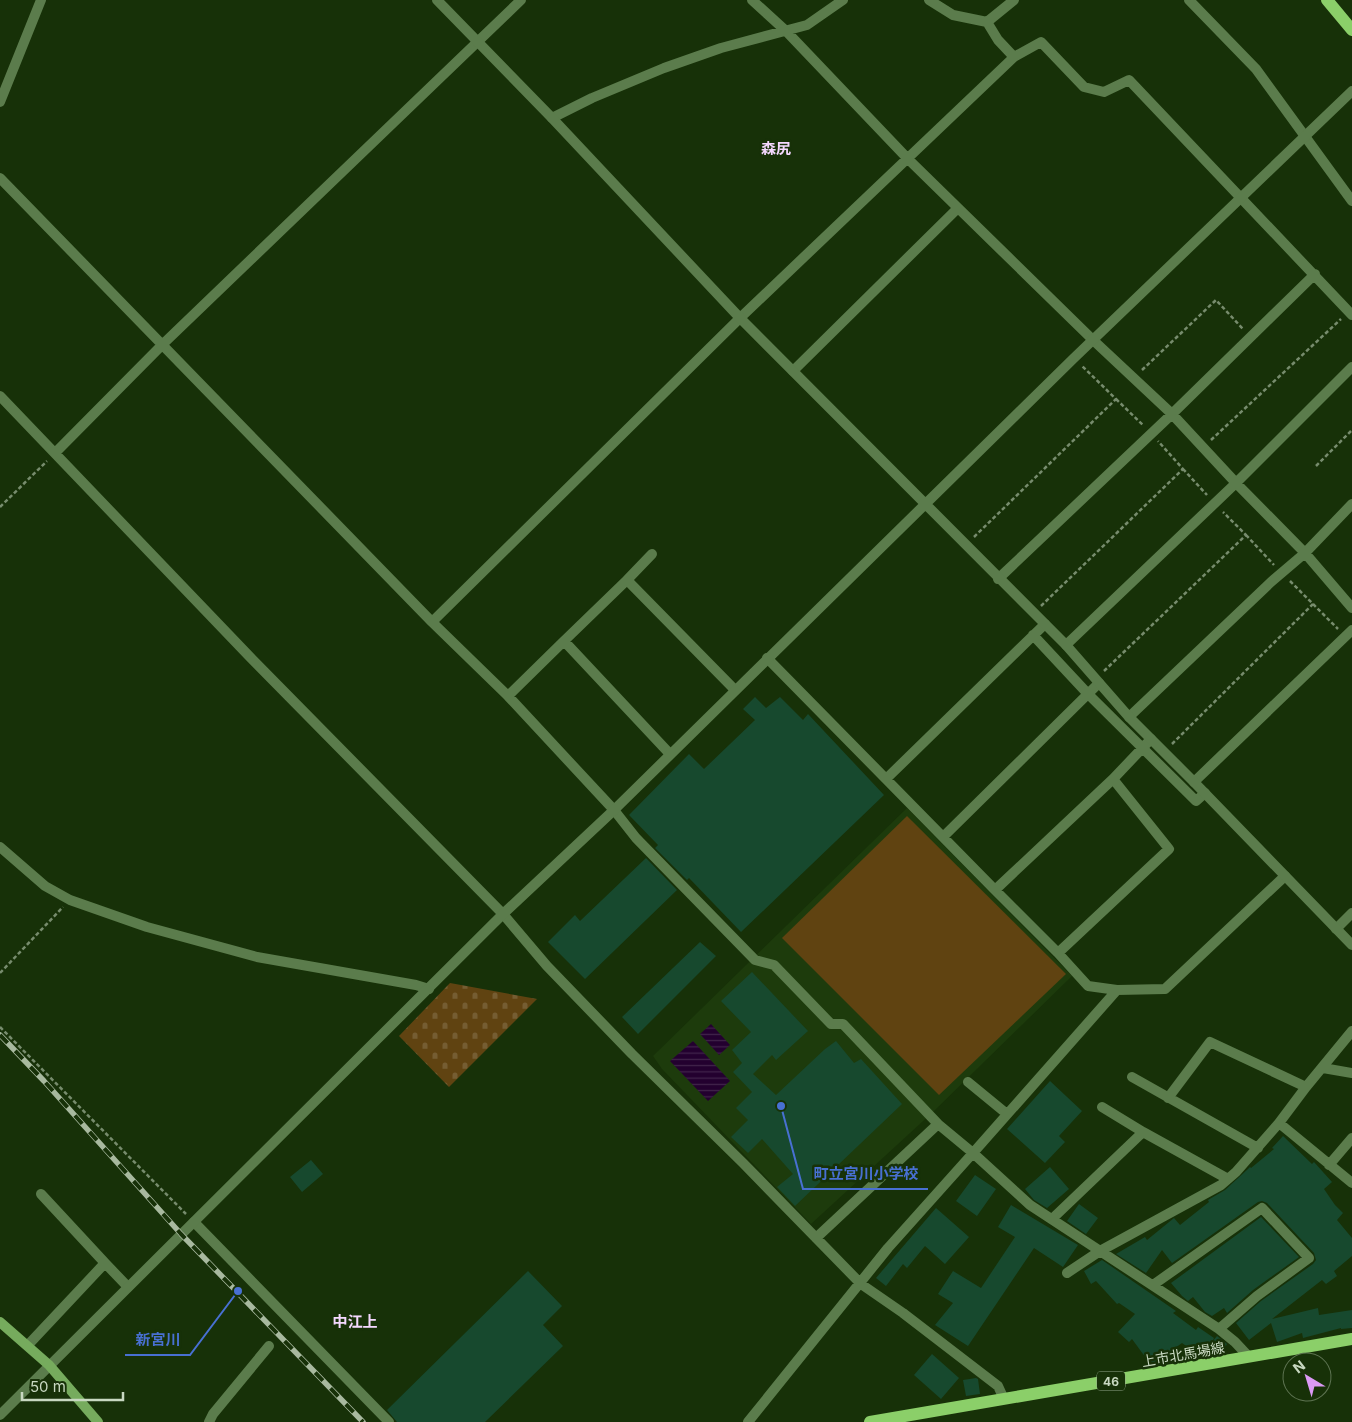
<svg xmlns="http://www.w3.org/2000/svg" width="1352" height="1422" font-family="Inter,'Noto Sans JP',sans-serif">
<defs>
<pattern id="cemetery-stones" width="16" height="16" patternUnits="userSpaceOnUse" patternTransform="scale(1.25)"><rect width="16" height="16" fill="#604311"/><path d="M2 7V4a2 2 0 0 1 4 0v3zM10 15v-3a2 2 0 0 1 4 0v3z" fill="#755d32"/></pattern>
<pattern id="water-rules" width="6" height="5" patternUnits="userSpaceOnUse" patternTransform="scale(1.25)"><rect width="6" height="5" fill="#23002f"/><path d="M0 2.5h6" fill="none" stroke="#41244b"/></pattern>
</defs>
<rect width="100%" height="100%" fill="#173108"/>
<!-- built -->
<path fill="#1d3b0c" d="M907,808l165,168 -138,135 -123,113 -149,-155 -9,-13z"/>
<!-- cemetery -->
<path fill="url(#cemetery-stones)" d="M450,983l87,16 -88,88 -50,-51z"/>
<!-- garden -->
<path fill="#604311" d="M907,816l159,158 -127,121 -157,-157z"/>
<!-- water -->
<path fill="url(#water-rules)" d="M711,1024l19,21 -11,10 -19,-21z
M693,1041l37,40 -22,20 -38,-40z"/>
<!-- building -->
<path fill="#17492e" d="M755,697l11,11 14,-11 23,23 5,-6 76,81 -143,137 -52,-54 -2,2 -32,-32 3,-3 -29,-30 60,-61 15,15 51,-49 -12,-11z
M646,858l31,32 -92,89 -37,-37 27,-27 5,6z
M700,942l16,14 -78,78 -16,-17z
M752,972l56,59 -32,29 -4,-5 -19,19 23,21 49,-46 11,-8 18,22 7,-4 41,45 -107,102 -18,-19 16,-13 -31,-35 -14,14 -17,-16 17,-17 -12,-12 16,-16 -19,-20 9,-9 -10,-13 19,-18 -30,-31z
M1050,1081l32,30 -23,25 6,6 -20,21 -38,-34z
M1283,1136l29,28 2,-2 18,20 -8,7 11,16 8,8 -6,7 15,18v18l-18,15 3,5 -11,8 -4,-4 -50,39 46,-11 1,7 33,-5v18l-11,1v-1l-38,10 -1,-5 -25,9 -6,-19 -22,17 -13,-17 25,-22 52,-37 3,-4 -2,-7 -47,-50 -5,-2 -4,1 -86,61 -10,-13 -16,23 -30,-19 29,-17 2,3 27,-22 6,7 29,-23 -1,-2 17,-10 23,-21 2,-2 1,1 23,-19 -2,-1z
M311,1160l12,14 -21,18 -12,-15z
M1050,1167l19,22 -22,19 -13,-8 -9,-11z
M975,1175l21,14 -19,27 -21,-15z
M1079,1204l19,14 -12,16 -19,-13z
M1011,1205l67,40 -15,22 -29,-19 -66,98 -33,-21 18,-22 -15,-9 15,-23 28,17 34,-51 -17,-10z
M936,1208l33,29 -24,27 -20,-18 -18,22 -4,-4 -17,22 -10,-8z
M1261,1217l38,40 -46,33 -26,23 -3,-5 -12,8 -7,-4 -12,-15 -5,4 -6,-5 -11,-13z
M1102,1260l74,51 -3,2 23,17 2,-3 16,11 -2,4 5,-6 10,8 -5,8 -12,-8 -8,13 -20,-14 -31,22 -19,-26 -3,3 -11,-10 17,-18 -16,-11 -2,1 -21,-23 -5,3 -7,-13z
M528,1271l34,35 -19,19 20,21 -78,76h-88l-10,-12z
M932,1354l27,24 -18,21 -27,-24z
M976,1378l2,1 2,15 -14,2 -3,-16z"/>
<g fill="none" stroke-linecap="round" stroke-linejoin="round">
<!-- path -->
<path stroke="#778c6d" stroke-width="2.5" stroke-dasharray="4 2.5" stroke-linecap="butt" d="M1142,370l74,-70 27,29
M1116,399l28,27
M1211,440l130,-121
M1316,466l36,-36
M1183,469l24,26
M0,507l47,-46
M1246,535l28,30
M974,537l142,-138 -35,-34
M1290,581l48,48
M1041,606l142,-137 -25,-28
M1104,671l142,-136 -23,-23
M1172,744l141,-140
M0,973l63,-66
M0,1027l186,187"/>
<!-- minor -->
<path stroke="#5b7c4c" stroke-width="10" d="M752,0l34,31 122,128 185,181 79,74 64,69 69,70 47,55
M929,0l24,15 34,7 11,18 16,17
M1189,0l67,69 96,132
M987,22l27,-22
M0,102l41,-102
M552,118l40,-20 72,-30 57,-20 86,-23 36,-25
M0,178l432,444 76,74 106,114 22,28 119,122 19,5 57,59h12l95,100
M793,371l165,-163
M0,396l250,261 253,257 44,52 85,88 111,109 118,121 42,29 95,73 6,13
M56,452l107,-108 358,-344
M998,579l174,-165 143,-140
M627,580l25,-26
M432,622l308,-304 274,-261 27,-15 43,45 20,5 25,-12 223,235
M1033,635l55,59 108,107 9,-8
M564,641l63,-61 108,110
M1066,645l170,-162 116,-116
M767,658l119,121 159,-155
M508,696l56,-55 105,112
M1129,717l142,-135 34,-29 47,-49
M886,779l109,111
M1194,782l158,-152
M944,836l155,-153
M0,847l45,39 25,14 77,27 110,30 159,28 13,4
M1336,929l16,-16
M1058,953l-63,-63 118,-111
M1117,990l-29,-4 -30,-33 111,-104 -56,-70 38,-40
M1323,1068l29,5
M1132,1077l126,71
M968,1082l39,32
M1168,1098l42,-56 96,45
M1279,1123l73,60
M1143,1132l85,47
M1329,1165l23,-27
M41,1194l64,69
M1052,1219l91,-87 -41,-25
M194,1222l195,200
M816,1238l122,-114 35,29 144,-163 48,-1 120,-113
M1067,1273l33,-22 121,-66 15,-13 43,-49 27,-36 46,-56
M1153,1285l109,-77 47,50 -52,38 -38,33
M28,1345l77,-82 23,24
M209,1422l4,-8 56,-68
M748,1422l140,-174 85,-95 57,52 189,124 16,13 14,15"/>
<!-- tertiary -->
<path stroke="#5b7c4c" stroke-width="10" d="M437,0l115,118 188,200 326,327 63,72 65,65 158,163
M0,1415l503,-501 111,-104 460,-452 278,-267"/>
<!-- secondary -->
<path stroke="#76ab5d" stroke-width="10" d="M0,1322l49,43 49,57"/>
<!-- primary -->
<path stroke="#8bcf69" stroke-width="12" d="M1327,0l25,30
M870,1422l482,-83"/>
<!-- rail casing -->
<g stroke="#a8b99f" stroke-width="5.5">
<path id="rail" d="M0,1035l44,46 137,153 182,188"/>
</g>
<!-- rail -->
<use href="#rail" stroke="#173108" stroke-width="4" stroke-dasharray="11" stroke-linecap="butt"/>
</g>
<g text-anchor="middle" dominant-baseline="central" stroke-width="5" stroke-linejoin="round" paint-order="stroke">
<!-- shield labels -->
<rect fill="#173108" stroke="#93a68a" stroke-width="1" x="1097" y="1371.5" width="28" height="19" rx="4"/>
<g font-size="12" font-weight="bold" fill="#c8d8c1">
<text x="1111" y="1381">46</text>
</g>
<!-- street labels -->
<g font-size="14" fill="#c8d8c1" stroke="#173108">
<text transform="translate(1183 1354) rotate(-10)">上市北馬場線</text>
</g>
<!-- neighbourhood labels -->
<g font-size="15" font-weight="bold" fill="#f4d8ff" stroke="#173108">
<text x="776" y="148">森尻</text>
<text x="355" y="1321">中江上</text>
</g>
</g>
<!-- callouts -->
<path fill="none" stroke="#4870d2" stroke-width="2" d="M781 1106L803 1189H928M238 1291L190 1355H125"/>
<g fill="#4870d2" stroke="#173108" stroke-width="2">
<circle cx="781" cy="1106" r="5"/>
<circle cx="238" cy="1291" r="5"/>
</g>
<g font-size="15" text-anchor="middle" font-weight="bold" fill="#4870d2" stroke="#173108" stroke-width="5" stroke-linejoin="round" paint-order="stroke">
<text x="866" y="1179">町立宮川小学校</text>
<text x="158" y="1345">新宮川</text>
</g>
<!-- north arrow -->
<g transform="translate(1307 1377) rotate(322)"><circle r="24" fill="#173108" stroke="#5e7452"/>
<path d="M0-4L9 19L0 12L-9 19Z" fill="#db99f5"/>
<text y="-8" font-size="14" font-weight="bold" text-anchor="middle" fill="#c8d8c1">N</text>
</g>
<!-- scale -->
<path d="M22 1392v8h101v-8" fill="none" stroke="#c8d8c1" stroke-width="2.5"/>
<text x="30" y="1392" font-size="15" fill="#c8d8c1" stroke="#173108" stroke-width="4" paint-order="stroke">50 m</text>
</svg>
